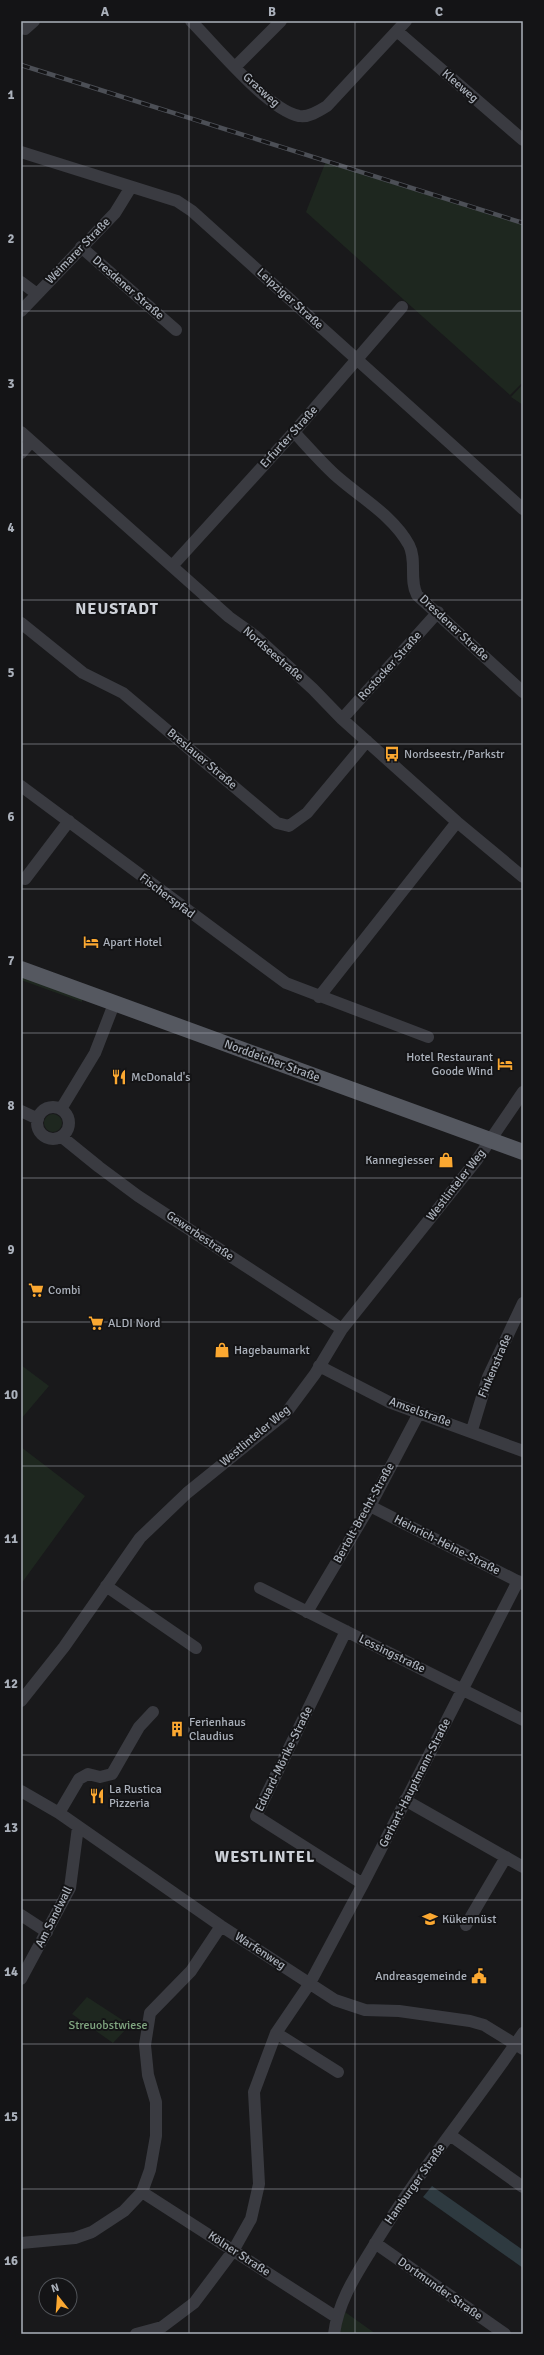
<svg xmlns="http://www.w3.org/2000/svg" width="544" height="2355" font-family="Signika,sans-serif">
<rect width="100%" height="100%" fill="#19191b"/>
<!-- green -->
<path fill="#1e271f" d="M326,161l197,62v159l-13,13 -204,-183z
M523,384v21l-12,-8z
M21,975l61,23v4l-61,-22z
M44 1123a9 9 0 1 1 18 0a9 9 0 1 1-18 0Z
M21,1365l28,21 -28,33z
M21,1447l64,49 -64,88z
M87,1997l43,28 -17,18 -41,-29z
M345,2312l31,22h-42z"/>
<!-- water -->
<path fill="#2e3a40" d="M432,2186l91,64v18l-100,-71z"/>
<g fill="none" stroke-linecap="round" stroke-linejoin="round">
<!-- minor -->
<path stroke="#3a3b41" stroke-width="12" d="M191,21c24,24 77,89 108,95 9,2 20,-5 28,-10l79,-85
M25,29l9,-8
M397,31l126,109
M235,67l46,-46
M21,152l156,49 15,10 331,298
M81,247l95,83
M21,282l16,12
M21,311l94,-98 16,-26
M21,432l208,185 25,18 59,54 29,30 115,103 66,55
M294,432c13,14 26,29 40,42 24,22 59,41 75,71 8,15 0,35 8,50l106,97
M21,453l10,-11
M173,565l121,-133 108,-125
M21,623l62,50 40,20 154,130 12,3 18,-13 60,-72
M342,719l96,-107
M21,786l265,197 142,54
M25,879l44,-58
M319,997l138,-175
M37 1123a16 16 0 1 1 32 0a16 16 0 1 1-32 0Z
M61,1109l34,-56 19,-49
M21,1111l17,8
M62,1137l37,30 39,29 204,133
M319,1366l70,36 134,49
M472,1430l16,-53 35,-74
M370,1506l153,78
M106,1586l90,62
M260,1588l263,132
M307,1612l63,-106 49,-93
M346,1631l-90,185 107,68
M21,1701l43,-54 76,-109 47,-45 99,-80 29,-39 27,-45 134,-168 47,-69
M21,1791l38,22 162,113 114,74 30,10 34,1 71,10 14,4 39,24
M405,1800l118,67
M59,1813l20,-34 9,-5 12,3 12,-3 27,-47 14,-15
M21,1915l26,17
M466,1925l40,-68
M21,1979l49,-91 8,-61
M276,2033l62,39
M450,2135l73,52
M142,2192l194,125
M21,2243l54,-5 17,-6 32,-21 18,-19 8,-22 6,-34v-34l-8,-27 -3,-30 5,-32 41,-42 30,-45
M375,2243l130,91
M136,2334l26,-7 32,-24 39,-52 18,-32 8,-35 -5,-92 22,-59 34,-50 53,-99 155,-303
M334,2334c4,-31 20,-56 36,-82 45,-77 103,-145 153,-219"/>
<!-- major -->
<path stroke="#555860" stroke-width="16" d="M21,969l502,183"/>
<!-- rail casing -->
<g stroke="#4c4f56" stroke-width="4.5">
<path id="rail" d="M21,65l502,158"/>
</g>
<!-- rail -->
<use href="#rail" stroke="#141416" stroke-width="3" stroke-dasharray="9" stroke-linecap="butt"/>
</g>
<!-- grid -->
<path fill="none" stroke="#abb1bb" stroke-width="1" stroke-opacity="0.55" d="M189,21v2313M355,21v2313M21,166h502M21,311h502M21,455h502M21,600h502M21,744h502M21,889h502M21,1033h502M21,1178h502M21,1322h502M21,1466h502M21,1611h502M21,1755h502M21,1900h502M21,2044h502M21,2189h502"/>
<!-- icons -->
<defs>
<g id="bus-bare" transform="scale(1.2)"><path d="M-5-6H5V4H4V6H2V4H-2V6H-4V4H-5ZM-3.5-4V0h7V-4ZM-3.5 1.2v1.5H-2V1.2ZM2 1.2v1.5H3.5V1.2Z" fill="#fba831" stroke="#141416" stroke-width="2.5" paint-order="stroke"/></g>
<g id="hotel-bare" transform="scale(1.2)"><path d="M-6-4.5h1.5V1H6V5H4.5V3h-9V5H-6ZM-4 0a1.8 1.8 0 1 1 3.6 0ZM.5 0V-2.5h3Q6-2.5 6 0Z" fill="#fba831" stroke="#141416" stroke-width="2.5" paint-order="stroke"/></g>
<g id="restaurant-bare" transform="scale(1.2)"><path d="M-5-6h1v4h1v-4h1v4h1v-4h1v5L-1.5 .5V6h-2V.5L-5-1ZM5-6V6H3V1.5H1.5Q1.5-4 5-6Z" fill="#fba831" stroke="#141416" stroke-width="2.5" paint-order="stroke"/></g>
<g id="shop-bare" transform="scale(1.2)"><path d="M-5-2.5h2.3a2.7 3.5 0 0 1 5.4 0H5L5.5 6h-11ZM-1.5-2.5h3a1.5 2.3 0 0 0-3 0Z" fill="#fba831" stroke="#141416" stroke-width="2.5" paint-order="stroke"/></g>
<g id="supermarket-bare" transform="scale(1.2)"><path d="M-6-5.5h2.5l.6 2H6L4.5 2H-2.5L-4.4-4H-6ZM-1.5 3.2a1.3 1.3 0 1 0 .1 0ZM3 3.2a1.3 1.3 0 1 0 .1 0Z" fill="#fba831" stroke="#141416" stroke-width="2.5" paint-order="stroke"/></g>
<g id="building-bare" transform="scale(1.2)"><path d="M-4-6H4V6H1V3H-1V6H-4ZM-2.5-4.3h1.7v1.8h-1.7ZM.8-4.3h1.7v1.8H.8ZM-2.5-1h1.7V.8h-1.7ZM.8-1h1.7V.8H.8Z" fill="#fba831" stroke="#141416" stroke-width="2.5" paint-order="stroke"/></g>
<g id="school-bare" transform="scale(1.2)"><path d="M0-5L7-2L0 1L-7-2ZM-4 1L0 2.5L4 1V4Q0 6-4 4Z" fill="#fba831" stroke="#141416" stroke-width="2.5" paint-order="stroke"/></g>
<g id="civic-bare" transform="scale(1.2)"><path d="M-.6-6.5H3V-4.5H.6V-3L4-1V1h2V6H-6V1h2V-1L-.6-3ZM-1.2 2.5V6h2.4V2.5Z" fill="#fba831" stroke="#141416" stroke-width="2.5" paint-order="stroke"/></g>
</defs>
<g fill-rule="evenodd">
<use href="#bus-bare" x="392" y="754"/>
<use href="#hotel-bare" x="91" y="942"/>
<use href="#hotel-bare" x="505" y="1064"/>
<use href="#restaurant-bare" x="119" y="1077"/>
<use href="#shop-bare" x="446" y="1160"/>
<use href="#supermarket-bare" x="36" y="1290"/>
<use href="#supermarket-bare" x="96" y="1323"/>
<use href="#shop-bare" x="222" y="1350"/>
<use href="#building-bare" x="177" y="1729"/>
<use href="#restaurant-bare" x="97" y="1796"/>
<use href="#school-bare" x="430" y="1919"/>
<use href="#civic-bare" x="479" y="1976"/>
</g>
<g text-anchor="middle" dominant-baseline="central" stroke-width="4" stroke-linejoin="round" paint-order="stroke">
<!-- street labels -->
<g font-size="12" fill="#abb1bb" stroke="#141416">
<text transform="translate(460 86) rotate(41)">Kleeweg</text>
<text transform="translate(261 90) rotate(42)">Grasweg</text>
<text transform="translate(78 251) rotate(-46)">Weimarer Straße</text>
<text transform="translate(128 288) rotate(41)">Dresdener Straße</text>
<text transform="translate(290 299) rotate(42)">Leipziger Straße</text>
<text transform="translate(289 437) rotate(-48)">Erfurter Straße</text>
<text transform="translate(454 628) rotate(43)">Dresdener Straße</text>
<text transform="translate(273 654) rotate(41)">Nordseestraße</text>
<text transform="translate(390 666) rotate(-48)">Rostocker Straße</text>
<text transform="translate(202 759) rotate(40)">Breslauer Straße</text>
<text transform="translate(167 896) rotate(37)">Fischerspfad</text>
<text transform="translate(272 1061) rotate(20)">Norddeicher Straße</text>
<text transform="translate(456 1185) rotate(-52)">Westlinteler Weg</text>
<text transform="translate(200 1236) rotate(34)">Gewerbestraße</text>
<text transform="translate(495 1366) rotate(-67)">Finkenstraße</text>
<text transform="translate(420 1412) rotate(20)">Amselstraße</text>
<text transform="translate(255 1436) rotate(-40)">Westlinteler Weg</text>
<text transform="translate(364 1513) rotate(-61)">Bertolt-Brecht-Straße</text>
<text transform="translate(447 1545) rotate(27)">Heinrich-Heine-Straße</text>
<text transform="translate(392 1654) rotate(26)">Lessingstraße</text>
<text transform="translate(284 1759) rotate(-64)">Eduard-Mörike-Straße</text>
<text transform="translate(415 1783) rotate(-63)">Gerhart-Hauptmann-Straße</text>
<text transform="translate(54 1917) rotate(-63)">Am Sandwall</text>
<text transform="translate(260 1951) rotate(33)">Warfenweg</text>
<text transform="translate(415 2184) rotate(-55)">Hamburger Straße</text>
<text transform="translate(239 2254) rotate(33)">Kölner Straße</text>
<text transform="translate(440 2289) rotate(35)">Dortmunder Straße</text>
</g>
<!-- poi labels -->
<g font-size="12" fill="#abb1bb" stroke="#141416" text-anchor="start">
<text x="404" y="754">Nordseestr./Parkstr</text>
<text x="103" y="942">Apart Hotel</text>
<text x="493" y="1057" text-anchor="end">Hotel Restaurant<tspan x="493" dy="14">Goode Wind</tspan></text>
<text x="131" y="1077">McDonald's</text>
<text x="434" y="1160" text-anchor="end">Kannegiesser</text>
<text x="48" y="1290">Combi</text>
<text x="108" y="1323">ALDI Nord</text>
<text x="234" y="1350">Hagebaumarkt</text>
<text x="189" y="1722">Ferienhaus<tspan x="189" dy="14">Claudius</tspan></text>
<text x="109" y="1789">La Rustica<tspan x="109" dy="14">Pizzeria</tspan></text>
<text x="442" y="1919">Kükennüst</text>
<text x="467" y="1976" text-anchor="end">Andreasgemeinde</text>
</g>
<!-- park labels -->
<g font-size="12" fill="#81a781" stroke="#141416">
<text x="108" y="2025">Streuobstwiese</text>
</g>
<!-- district labels -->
<g font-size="16" font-weight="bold" letter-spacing="1" fill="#ccd0d7" stroke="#141416">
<text x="117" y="609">NEUSTADT</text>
<text x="265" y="1857">WESTLINTEL</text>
</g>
</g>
<!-- border -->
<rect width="544" height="2355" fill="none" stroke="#141416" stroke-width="44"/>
<!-- north arrow -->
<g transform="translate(58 2297) rotate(343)"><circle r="19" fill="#141416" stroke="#505358"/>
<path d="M0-3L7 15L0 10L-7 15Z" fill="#fba831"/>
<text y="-6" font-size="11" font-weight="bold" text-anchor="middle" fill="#abb1bb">N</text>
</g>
<rect x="22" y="22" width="500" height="2311" fill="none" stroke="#abb1bb" stroke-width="1.5"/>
<g font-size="13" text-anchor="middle" font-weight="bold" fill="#abb1bb">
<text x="105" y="16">A</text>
<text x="272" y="16">B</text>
<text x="439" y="16">C</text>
<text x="11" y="99">1</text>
<text x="11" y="243">2</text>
<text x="11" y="388">3</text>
<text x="11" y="532">4</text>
<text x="11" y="677">5</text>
<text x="11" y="821">6</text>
<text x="11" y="965">7</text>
<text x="11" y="1110">8</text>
<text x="11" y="1254">9</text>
<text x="11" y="1399">10</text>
<text x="11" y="1543">11</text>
<text x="11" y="1688">12</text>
<text x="11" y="1832">13</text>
<text x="11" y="1976">14</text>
<text x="11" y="2121">15</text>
<text x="11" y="2265">16</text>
</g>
</svg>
